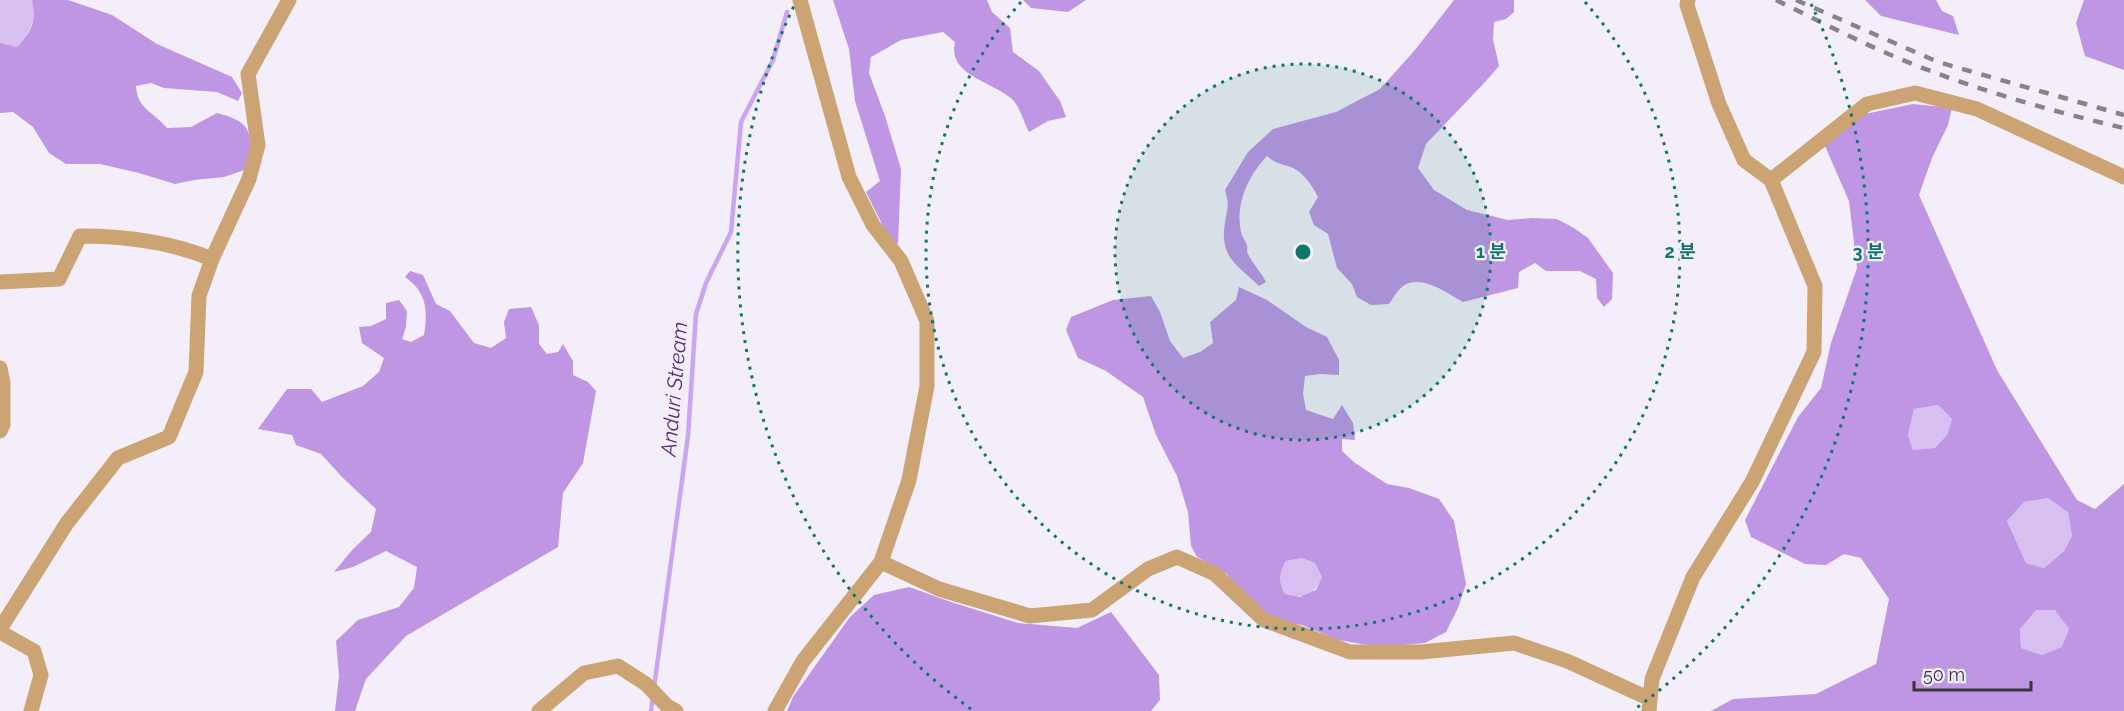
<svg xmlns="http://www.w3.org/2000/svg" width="2124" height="711" font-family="Raleway,'Noto Sans KR',sans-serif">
<rect width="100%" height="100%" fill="#f3eef9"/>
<!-- green -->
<path fill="#d7bff1" d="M0,0h33l-1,1c5,22 -2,30 -15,46l-17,-4z
M1938,405l14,14 -5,16 -12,13 -22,2 -5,-15 6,-26z
M2048,498l20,13 4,25 -8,15 -20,17 -18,-5 -19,-42 17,-19z
M1302,558l13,5 7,14c-9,20 -16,22 -37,17 -7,-12 -6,-21 1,-33z
M2036,609h19l14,20 -6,18 -21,8 -21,-7 -1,-19z"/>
<!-- forest -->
<path fill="#be96e4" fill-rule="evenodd" d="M33,0h35l44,15 45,29 75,33 10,16 -4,8 -21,-9 -53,-4 -13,-5 -15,3c1,23 18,26 31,42l24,-1 26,-14c37,9 36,22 30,56l-23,8 -30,3 -19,4 -36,-11 -39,-9h-34l-17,-11 -16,-26 -20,-15 -13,1v-70l17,4c14,-16 20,-24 15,-46z
M833,0h154l5,12 18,16 3,24 26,19 21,30 6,16 -18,4 -19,11c-5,-9 -9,-25 -17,-33 -21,-18 -65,-24 -57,-57l-12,-10 -42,8 -30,17 -2,16 16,43 16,53 -3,75 -10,-8 -22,-44 14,-11 -25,-80 -6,-52z
M1023,0h63l-18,12 -37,-4z
M1454,0h60v12l-8,7 -12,3 -1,17 6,27 -13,15 -60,63 -8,24 16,22 33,20 41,10 24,-2 25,1 17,9 14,10 25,35 -1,26 -8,8 -7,-9 -1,-19 -16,-8h-34l-11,-8 -16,9 -1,16 -55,14c-15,-8 -35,-24 -54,-19 -9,2 -15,14 -20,21l-18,1 -14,-8 -5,-13 -15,-16 -9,-34 -14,-9 -5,-13 9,-15c-6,-12 -16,-27 -30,-31 -10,-3 -13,-3 -21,-10 -19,20 -32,48 -26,76 1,5 4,8 6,13 1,5 -1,5 1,9 5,10 13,18 18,28l-7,4c-21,-21 -40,-28 -34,-63 2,-16 5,-16 0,-33l23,-38 25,-23 63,-17 44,-23 35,-39z
M1865,0h71l6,11 11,5 6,19 -78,-19z
M2084,0h40v70l-39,-14 -9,-33z
M1913,104l39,4 -4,17 -16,33 -13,37 78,175 80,130 18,9 29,-25v227h-413l22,-12 83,-5 60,-30 13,-65 -28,-41 -17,-4 -18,11 -21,-1 -54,-27 -6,-17 53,-103 23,-29 10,-45 26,-75 -8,-67 -24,-55 35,-31zM1938,405l14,14 -5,16 -12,13 -22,2 -5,-15 6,-26zM2048,498l20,14 4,24 -8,15 -20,17 -18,-5 -19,-42 17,-19zM2036,610h19l14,19 -7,18 -20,8 -21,-7 -1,-19z
M410,271l13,4 13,29 14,7 24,32 17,5 15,-10 -2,-16 5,-13 22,-2 8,18v19l8,10 11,-2 5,-8 10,17v14l15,7 8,9 -13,72 -20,30 -5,54 -152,89 -40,43 -11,32h-20l4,-35 -3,-35 22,-21 41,-13 15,-19 3,-21 -31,-16 -33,16 -19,5 19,-23 18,-17 5,-23 -33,-31 -22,-24 -25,-9 -4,-10 -34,-6 29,-40h24l11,13 41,-16 16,-14 5,-14 -22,-15 -3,-16 12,-1 15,-7v-16l13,-3 8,11 -1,16 -4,12 9,3 13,-7c4,-24 3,-43 -19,-58z
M1239,287l28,13 39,27 21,10 12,23v15l-19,-1 -15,2 -2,18 3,16 27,9 9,-14 11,18 2,17 -13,-1v12l13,12 32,21 22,4 30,11 15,22 12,63 -8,24 -12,24 -21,11 -45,4 -42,-7 -36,-15 -30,-5 -25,-20 -20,-26 -30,-17 -6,-11 -3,-34 -11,-36 -21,-41 -13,-38 -37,-26 -28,-13 -12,-28 5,-13 42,-17 38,-4 9,16 10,29 13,17 17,-6 13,-9 -3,-21 26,-22zM1302,558l13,5 7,14 -6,13 -16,7 -15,-3c-7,-13 -6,-21 1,-33z
M909,587l42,15 67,21 59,5 34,-16 48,63 1,25 -9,11h-364l6,-14 57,-80 24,-22z"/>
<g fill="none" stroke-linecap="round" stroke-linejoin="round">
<!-- stream -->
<path stroke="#cba4f2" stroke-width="4.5" d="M654,688l34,-252 8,-122 10,-31 25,-51 10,-110 32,-62 14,-48
M651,711l2,-15"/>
<!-- street -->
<path stroke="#cca474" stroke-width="15" d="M1771,180l96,-76 48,-11 62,16 147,68
M0,282l59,-3 21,-43c44,0 91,6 132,23
M0,368l3,15v42l-3,6
M881,562l58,27 91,27 62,-6 56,-41 29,-12 38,17 49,46 86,32h71l93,-9 53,18 83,38
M0,629l67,-106 51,-65 51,-21 27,-65 3,-76 13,-37 37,-80 9,-34 -10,-71 41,-74
M0,632l34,19 7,24 -10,36
M539,711l45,-38 34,-7 28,18 21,22 9,5
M775,711l28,-50 78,-99 28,-82 18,-94v-65l-26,-60 -28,-36 -24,-48 -49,-177
M1649,711l3,-32 41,-102 59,-95 62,-130 1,-66 -44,-106 -27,-20 -25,-56 -32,-99 1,-5"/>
<!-- rail -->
<path stroke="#87838a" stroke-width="4.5" stroke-dasharray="10 10" stroke-linecap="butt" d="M1776,0c33,16 66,33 99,48 77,35 167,61 249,80
M1796,0l142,62 186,53"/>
</g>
<!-- distance rings -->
<circle cx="1303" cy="252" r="188" fill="#0f766e" fill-opacity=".12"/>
<g fill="none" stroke="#0f766e" stroke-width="3" stroke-dasharray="3 6">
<circle cx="1303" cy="252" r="188"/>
<path d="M1585 2A377 377 0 1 1 1021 2"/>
<path d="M971 709A565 565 0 0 1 795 4M1811 4A565 565 0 0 1 1635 709"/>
</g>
<g text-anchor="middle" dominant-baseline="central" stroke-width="4.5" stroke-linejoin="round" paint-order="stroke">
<!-- water labels -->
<g font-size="21" font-style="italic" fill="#5c2983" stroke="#f3eef9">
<text transform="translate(674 389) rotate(-85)">Anduri Stream</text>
</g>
</g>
<circle cx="1303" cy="252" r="9" fill="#0f766e" stroke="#f3eef9" stroke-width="3"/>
<g font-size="18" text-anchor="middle" font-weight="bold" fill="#0f766e" stroke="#f3eef9" stroke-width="4.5" stroke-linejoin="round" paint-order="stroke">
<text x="1491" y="258">1 분</text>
<text x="1680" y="258">2 분</text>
<text x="1868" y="258">3 분</text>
</g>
<!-- scale -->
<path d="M1914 681v9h117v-9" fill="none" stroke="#38363a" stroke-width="3"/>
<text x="1923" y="681" font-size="18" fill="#38363a" stroke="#f3eef9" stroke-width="4.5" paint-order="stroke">50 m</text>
</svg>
